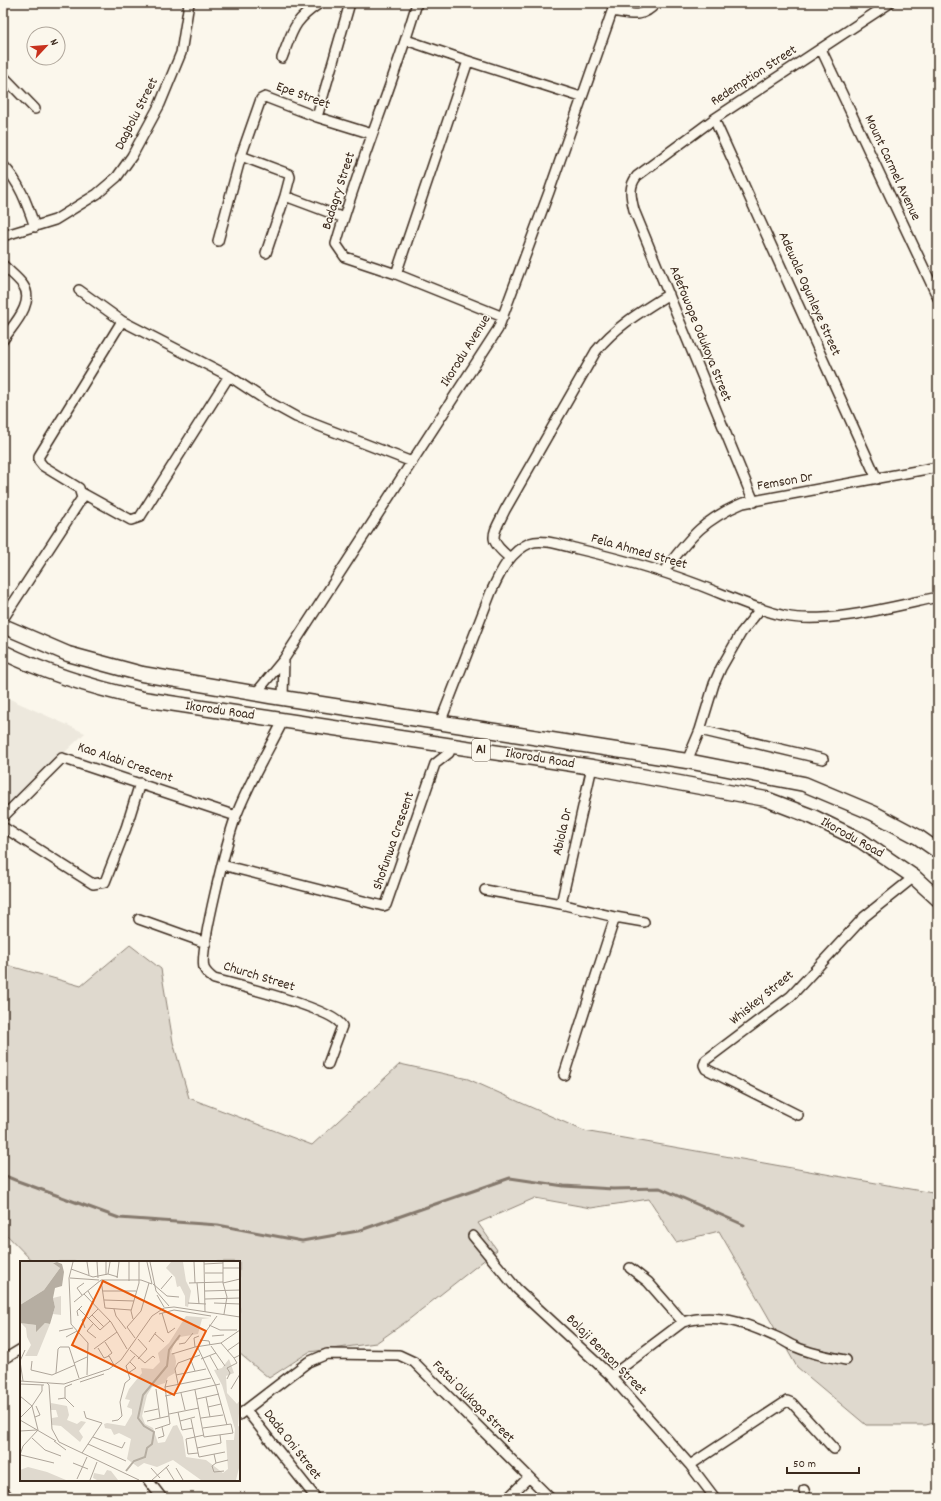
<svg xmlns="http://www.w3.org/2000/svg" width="941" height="1501" font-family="Dekko,sans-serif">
<rect width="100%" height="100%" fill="#fbf7ec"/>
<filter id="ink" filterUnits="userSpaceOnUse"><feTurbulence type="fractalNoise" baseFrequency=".025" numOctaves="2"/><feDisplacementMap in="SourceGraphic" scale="8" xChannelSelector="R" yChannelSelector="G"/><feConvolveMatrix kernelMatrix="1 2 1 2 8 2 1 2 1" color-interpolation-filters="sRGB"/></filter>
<g filter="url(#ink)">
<!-- built -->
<path fill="#ede8dd" d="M3,696l82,37 -82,78z"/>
<!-- green -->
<path fill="#dfd9ce" stroke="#8d8276" d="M130,945l31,24 12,73 16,56 123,47 88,-81 68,15 116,52 354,63v228l-12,3h-60l-69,-58 -78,-136 -43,11c-10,-13 -17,-29 -27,-43l-58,9 -56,-10 -57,25 19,27 -90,71 -31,22 -67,9 -40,26 -30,-25v-91h-206l-30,-31v-267l78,22z"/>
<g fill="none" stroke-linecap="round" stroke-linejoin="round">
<!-- stream -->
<path stroke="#85796d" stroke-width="3" d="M3,1175l12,5 104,38 99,7 84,16 56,-10 152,-53 54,8 49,3 47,-1 84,37"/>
<!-- minor casing -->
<g stroke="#3b2a1e" stroke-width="12">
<path id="minor" d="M417,3c-24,82 -58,160 -81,241l9,13 51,17 107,43
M612,11c19,3 30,8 44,-8
M406,40l62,21 113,36
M821,49l117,249
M282,58c11,-28 11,-37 38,-55
M3,76l32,33
M317,117l33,-114
M714,119l163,360
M241,156l48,18 1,3 -5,19 59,22
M3,165c17,18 24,39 32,62
M3,236l52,-16 42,-26 20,-17 15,-21 28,-52 21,-51 8,-50
M218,241l23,-85 20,-57 4,-2 52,20 55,17
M266,253l19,-57
M3,265c7,7 15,13 20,20 13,18 -11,41 -20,55
M396,274l72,-213
M79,290l43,31 107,55 38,25 29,16 116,45
M82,493l49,27 9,-3 89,-141
M754,502l-120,-292c-3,-13 -6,-23 3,-34l77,-57 176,-116
M510,558c-24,-19 -17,-23 -5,-48l91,-159c20,-25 46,-40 73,-57
M663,572c26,-33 39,-52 80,-69l195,-36
M3,619l79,-121 -3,-10 -36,-22 -4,-5v-5l83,-135
M256,693l28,-34 214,-330 51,-137 66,-189
M283,698l1,-39
M284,719c-16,32 -35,63 -48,97 -8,21 -37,134 -32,152 2,5 6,8 10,11 23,6 120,30 128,47l-14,38
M440,723l51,-131c9,-19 18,-40 39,-49 13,-5 34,3 48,6 38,9 76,19 113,33 31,11 62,27 94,34 42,9 110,-10 153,-19
M700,730l123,29
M687,761l13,-31 14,-46 7,-16 20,-35 20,-25
M3,817l59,-59 174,58
M3,827l90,57 12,-2 21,-54 14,-45
M222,865l161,41 3,-1 49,-141 14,-11 3,-8
M485,890l76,14 54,13 29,5
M561,904l31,-137
M139,919l67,24
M564,1075l51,-158
M798,1115l-92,-46 -2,-4 2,-5 85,-64 73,-79 50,-40
M473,1236l44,53 94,87 79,89 25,33
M630,1268l18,14 35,40c31,-10 63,1 91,14 8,3 14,8 22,11 16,7 33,10 50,13
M3,1360l18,-11
M611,1376l72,-54
M246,1410l70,88
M239,1415l69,-53 19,-8 72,1 15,7 136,136
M690,1465l97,-64 5,2 42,46
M148,1480l14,18
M804,1490l2,8
M3,1491l6,7
M508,1498l21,-21"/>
</g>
<!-- trunk casing -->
<g stroke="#3b2a1e" stroke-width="17">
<path id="trunk" d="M3,626l65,28 74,20 128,22 417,65 117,23 69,29 45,24 20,14
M3,652c44,22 92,36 140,47l449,68 174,32 47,18 47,23 54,37 24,22"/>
</g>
<!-- minor -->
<use href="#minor" stroke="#fbf7ec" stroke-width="9"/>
<!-- trunk -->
<use href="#trunk" stroke="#fbf7ec" stroke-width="14"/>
</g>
</g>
<g text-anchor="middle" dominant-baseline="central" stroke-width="3" stroke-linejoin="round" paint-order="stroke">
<!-- shield labels -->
<rect fill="#fbf7ec" stroke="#75685c" stroke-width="1" x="472" y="739" width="18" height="22" rx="3"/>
<g font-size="13" font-weight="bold" fill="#3b2a1e">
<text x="481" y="750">A1</text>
</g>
<!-- street labels -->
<g font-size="14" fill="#3b2a1e" stroke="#fbf7ec">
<text transform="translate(754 76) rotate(-33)">Redemption Street</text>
<text transform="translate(303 96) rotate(20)">Epe Street</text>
<text transform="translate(137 114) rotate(-63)">Dagbolu Street</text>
<text transform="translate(892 168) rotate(65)">Mount Carmel Avenue</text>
<text transform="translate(339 191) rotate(-72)">Badagry Street</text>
<text transform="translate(809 294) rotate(66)">Adewale Ogunleye Street</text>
<text transform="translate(700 334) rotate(68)">Adefowope Odukoya Street</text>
<text transform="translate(466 351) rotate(-58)">Ikorodu Avenue</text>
<text transform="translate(785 482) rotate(-10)">Femson Dr</text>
<text transform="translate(639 552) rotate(16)">Fela Ahmed Street</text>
<text transform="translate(220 711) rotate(8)">Ikorodu Road</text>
<text transform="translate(540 759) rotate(9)">Ikorodu Road</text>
<text transform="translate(125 763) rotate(19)">Kao Alabi Crescent</text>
<text transform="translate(563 832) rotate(-77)">Abiola Dr</text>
<text transform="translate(852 838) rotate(29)">Ikorodu Road</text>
<text transform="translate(394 841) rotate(-71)">Shofunwa Crescent</text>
<text transform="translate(259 977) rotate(17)">Church Street</text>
<text transform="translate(762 998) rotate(-39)">Whiskey Street</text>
<text transform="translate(606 1355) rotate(45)">Bolaji Benson Street</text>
<text transform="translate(473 1402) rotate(45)">Fatai Olukoga Street</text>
<text transform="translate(292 1445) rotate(52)">Dada Oni Street</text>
</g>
</g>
<!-- overview -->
<g transform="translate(20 1261)">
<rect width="220" height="220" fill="#fbf7ec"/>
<path d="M0,1h33l7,6 -16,22 -24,15zM151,1h12l3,19 5,10 -3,16 -3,-1v-10l-5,-10 -3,1 -2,-10 -9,-9zM41,35v19l-8,-1 2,-7 -2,-9zM166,55l24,2 -8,1 -4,15 -18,3 -1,3 -4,1 -4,12h3l2,8 -1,12 -7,4 -3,6 -13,4 -5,8 -5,21 3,8 8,4 5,15 7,-1 8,-16 4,-1 6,12 3,20 20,3 17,13 5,-4 -2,-29h8l1,-11 -13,-44 -8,-15 8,-2 7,-9 5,14 -8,3 1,17 10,11 3,-4 -2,26 2,1v37l-4,16h-35l-28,-20 -16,7 -13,-4 -6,4 -11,-8 4,-20 -12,-6 -5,2 -3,-6 -6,-1 -1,-4 3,-1 18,3 7,-12v-5l-5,-2 3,-7 -5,-1 4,-10 13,-16 -1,-5 12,1 7,-7 -2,-9 11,-10zM1,62l15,2v6l9,-8 5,1 -13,32h-12l6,-11 -4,-8 -1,-9zM31,142l16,3 2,9 -2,5 10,4 4,-3 5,1 -7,9 4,6 -3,5 -19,-16 -9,-1v-7l6,-1 -2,-7h-5zM8,206l19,5 19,8h-46v-10zM87,209l4,1 7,9h-21l-4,-2 1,-5 10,2z" fill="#dfd9ce"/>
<path d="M37,1l5,2 2,8 -2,14 -7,2 -2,10 2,9 -5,17 -5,-1 -9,9v-7l-16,-2v-18l24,-15 16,-22 -7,-5z" fill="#b6aea2"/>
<path fill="none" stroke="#b6aea2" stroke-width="2" d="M106,210l8,-10 11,-4 2,-9 5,-4 2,-12 -10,-6 -6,-8 5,-23 24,-29 2,-16 11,-15"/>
<path fill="none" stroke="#aea59a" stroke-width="1" d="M53,1l-4,16 2,46 17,19 -1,32M67,1l2,13M77,1l1,16M86,1v13M127,1l5,22M130,1l6,29 13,15M174,1l1,21M184,1l1,50M203,1v21l4,14 -3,17M184,3l19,-1M203,7h17M51,8l22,8 15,-3 10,3M185,12h18M88,13l2,-12M50,17l29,2M97,17l2,-16M81,19l4,28 26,2M109,20v-19M169,22l34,-1M177,22l2,21M203,22l17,-4M133,23l14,12 12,1M141,28l11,-13M68,30l6,10 -1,3M83,30h33M185,30l35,-1M64,33l27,28 16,27M62,34l-5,-7 7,-5M137,34l7,12M185,38l35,-1M84,39l30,1M54,41l27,-22h40l11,4M168,42l18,1M194,42l26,1M59,48l21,21 10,-9M94,48l2,7 10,13M142,52l6,20 7,-5M139,53l15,-4 37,6M72,54l12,12M58,55l-1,-5 5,-5M68,58l10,-10M113,58l-2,-8 8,-28v-21M73,63l-6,7 9,7M189,64l11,5h17M65,67l-3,-8 4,-3M187,69l10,-14M39,70l14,-3M135,73l9,8M192,75l12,-1M46,76l11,-6M115,77l-8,-11 14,-16 8,-28M118,78l9,10 -9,10M180,79l9,1 1,4M85,81l7,11 -4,3M129,81l7,-10M201,82l13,15 6,-3M159,83l6,-1 8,-10M177,85l19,40 11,39M191,85l14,20M175,86l-1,-9 5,-2M78,87l6,10 5,-2 5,9M74,88l23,-17M110,89l15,13 8,-7 2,2M207,90l13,-9M152,93l23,-7 26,-4 19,-13M190,95l8,14M170,97l5,13M181,98l15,-6M12,100l-1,9 21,5 23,-10M54,102l13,-6M36,112l2,-24 2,-2h9l10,31M108,112l8,-5 -6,-6M156,114l30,-6M207,118l3,-6 -3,-5 10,-5 -3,-5M0,120l44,3 45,-15 12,-9 31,-44 12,-8 10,-1 66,10M3,120l-3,-20 5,-11M60,121l24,-8M27,122l2,2 3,44 7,13 80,38M0,123l24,1M158,123l-3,-15 3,-6 22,-8M145,126l46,-9M136,128l4,29M211,128l9,-15M175,129l9,47 29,-4 -2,-9 -28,4M161,132l4,17M0,135l12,10 -12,12M145,135l55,-12M186,136l4,20M45,137l9,9M38,138l7,-1v-11l7,-3M177,138l22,-5M188,146l13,-3M124,151l14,-3M158,151l4,18 11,-2M149,153l30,-6M15,156l5,-2 -4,-9M181,157l22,-3M171,158l8,38 26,-5M0,159l36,21M92,160l6,-1 4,-4 -2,-14 5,-19 5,-4 -4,-13 9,-10M127,160l22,-5M160,160l15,-4M135,168l15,-5 -5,-37 2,-7M0,170l17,-1M73,176l29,11 3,-6M12,177l13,12 16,6M138,177l6,-2 -2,-9M34,180l12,9M68,183l38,17M177,187l24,-5 -1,-8M62,192l20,-30 -16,-5 -2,-7M178,192l-10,1 -2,-15 18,-4M194,193l2,9 12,-3M0,194l3,-9 15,-16 -6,-24 10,-15v-6M1,194l33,8M53,202l15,6M196,202l-4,3 2,6 10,-1M146,206l8,13M131,207l9,10M156,207l7,12M57,218l10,-22M70,219l7,-18M132,219l17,-15"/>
<path fill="#e8590c" fill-opacity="0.15" stroke="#e8590c" stroke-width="2" d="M83,20l103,50 -32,64 -102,-50z"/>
<rect width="220" height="220" fill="none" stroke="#3b2a1e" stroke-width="2"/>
</g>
<!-- margin -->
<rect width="941" height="1501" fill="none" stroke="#fbf7ec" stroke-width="16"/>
<rect x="8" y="8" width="925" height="1485" fill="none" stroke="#3b2a1e" stroke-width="1.5" filter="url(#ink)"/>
<!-- north arrow -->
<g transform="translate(46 46) rotate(64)"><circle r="19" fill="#fbf7ec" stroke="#aea59a"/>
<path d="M0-3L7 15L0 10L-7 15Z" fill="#c8321e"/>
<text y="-6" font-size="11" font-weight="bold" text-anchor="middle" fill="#3b2a1e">N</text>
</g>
<!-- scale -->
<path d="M787 1467v6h72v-6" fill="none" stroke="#3b2a1e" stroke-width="2"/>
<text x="793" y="1467" font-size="12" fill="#3b2a1e" stroke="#fbf7ec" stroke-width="3" paint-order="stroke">50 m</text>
</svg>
